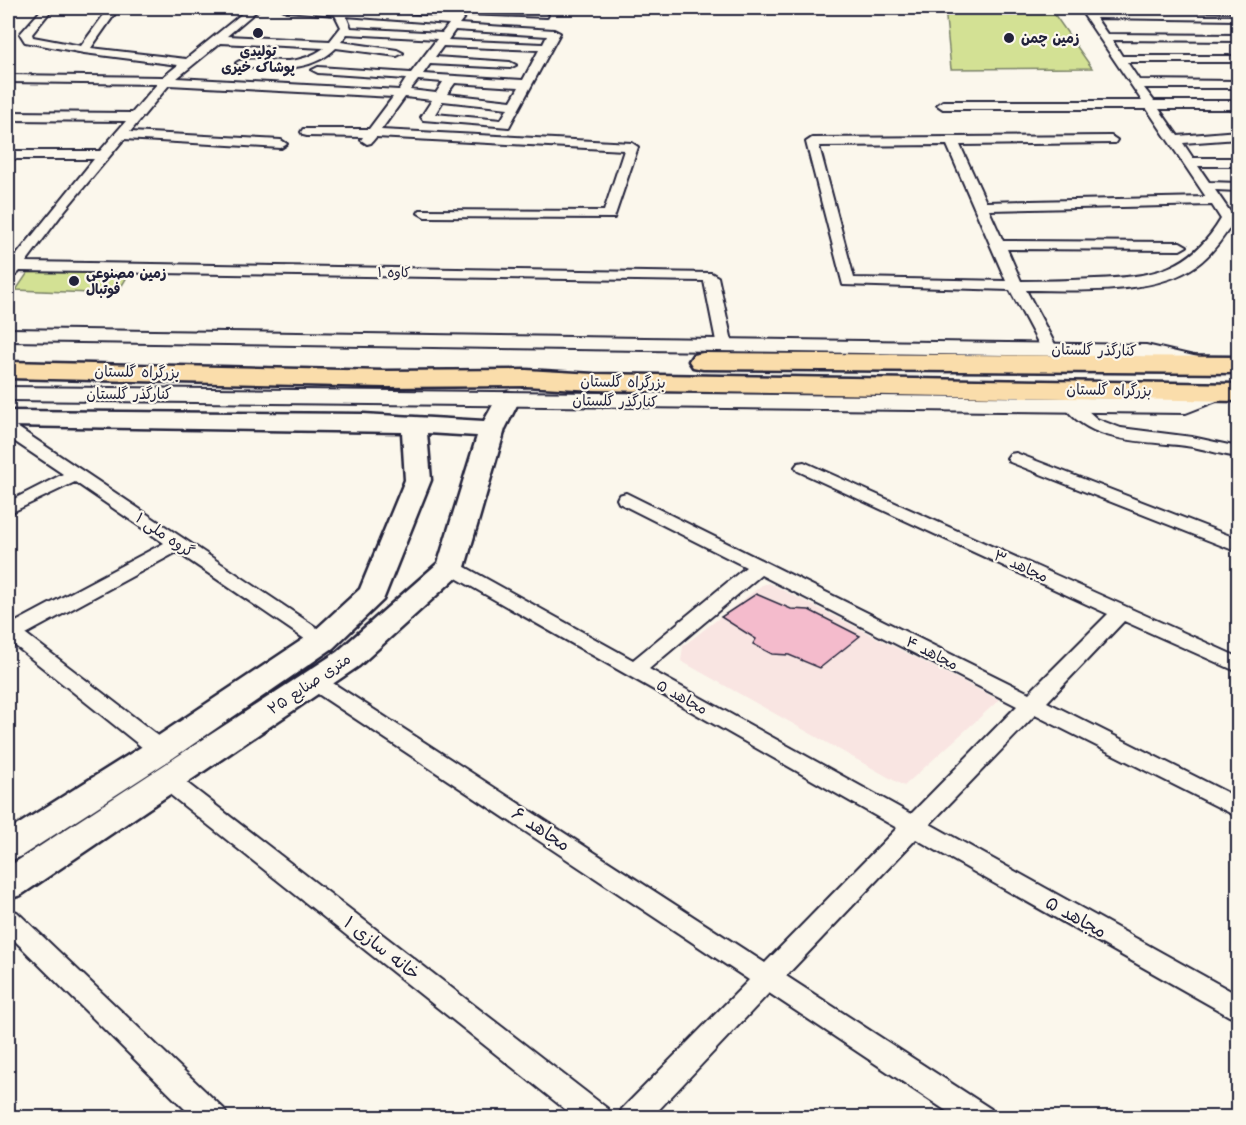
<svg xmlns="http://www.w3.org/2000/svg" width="1246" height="1125" font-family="'Shantell Sans','Playpen Sans Arabic',sans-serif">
<rect width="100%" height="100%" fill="#fbf7ec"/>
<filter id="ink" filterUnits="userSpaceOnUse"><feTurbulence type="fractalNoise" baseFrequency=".0167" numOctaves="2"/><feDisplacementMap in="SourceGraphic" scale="12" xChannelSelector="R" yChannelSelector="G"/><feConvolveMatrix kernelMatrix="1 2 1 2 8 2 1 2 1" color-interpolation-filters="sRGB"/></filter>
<g filter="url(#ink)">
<!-- built -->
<path fill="#f9e5e2" d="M769,583l230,117 -95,86 -223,-125 2,-15 79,-61z"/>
<!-- green -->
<path fill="#d3e194" stroke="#7a8268" stroke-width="1.5" d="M945,8h105l42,60 -141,1z
M31,268l99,4 -13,22 -101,-4z"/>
<!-- building -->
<path fill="#f4bbcc" stroke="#22223b" stroke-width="1.5" d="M756,594l35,15 18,1 51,26 -40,32 -31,-13 -17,-1 -19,-10 3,-5 -35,-22z"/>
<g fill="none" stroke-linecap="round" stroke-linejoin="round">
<!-- minor casing -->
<g stroke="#22223b" stroke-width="4">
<path id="minor" d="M43,8h10l-21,26 1,3 48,9 28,-38h10l-28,40 95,11 63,-51h11l-33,28 103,5 11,-14 -6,-12 -49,-4 -5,-3h40l132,10 8,-10 82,4 5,3 -1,2 -80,-3 -8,10 95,6 6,3 -51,94 -86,-7 -2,-3 11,-17 -27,-3 -24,33 251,13 6,4 -24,71 -189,-1 -7,-4 2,-3 184,1 20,-61 -248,-13 -5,6 -4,1 -6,-4 2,-3 -56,-1 -4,-1 -2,-3 2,-3h66l24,-32 -224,-12 -39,47 151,8 6,4 -6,4 -157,-9 -59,71 -39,52 685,11 7,4 15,69 -8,5 -8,-5 -13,-65 -684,-10 -4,4 -8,1v-14h3l83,-103h-86v-8h92l26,-30 -118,-1v-8l124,1 25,-29 -149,-2v-7l155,2 15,-12 -94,-12 -59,-11 -5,-8zM346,16l103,8 -7,9 -91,-5zM455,30l92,6 -4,8 -95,-4zM347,34l90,5 -26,34 -93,-6 -6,3 6,3 88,6 -7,11 -222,-12 43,-35 104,5c-11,8 -23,12 -36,13 -13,1 -43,-5 -52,2 6,5 15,4 23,5 27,1 56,1 77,-20l61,8 6,-3 -6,-3 -56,-8zM443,46l96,4 -16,30 -100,-6 7,-10 80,4 6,-3 -6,-3 -75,-5zM418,80l25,2 -7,11 -26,-3zM455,83l64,4 -8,14 -64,-7zM443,101l65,7 -7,12 -66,-6z
M1079,8h10l3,4 146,2v6l-142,-2 11,16 131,1v6l-126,-1 10,16h116v6h-111l12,18 99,1v7h-94l10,13h84v8h-79l19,27 60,-5v8l-55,4 10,15h45v8h-40l11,16 29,1v8l-23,-1 20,29c-10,17 -22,34 -38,46 -43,31 -120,25 -171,25l32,60 -8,5 -8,-5 -32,-60 -167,-5 -37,-143 6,-4 299,-2 6,4 -2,3 -155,2 26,57 220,-5 -59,-88h-204l-6,-4 6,-4h199zM947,145l59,136 -152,-3 -35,-132zM1212,205l9,14c-31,52 -69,58 -126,60 -24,1 -49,2 -74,2l-14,-32 173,1 7,-4 -7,-4 -177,-1 -14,-31z
M1072,401l6,1 19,17 24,9 71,9 46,10v10c-15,-2 -30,-7 -45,-10 -43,-7 -101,-1 -129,-41l2,-4z
M8,424l6,1 315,211 3,5 -3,5 -7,2 -7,-2 -138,-94 -151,82 143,110 3,6 -3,6 -8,2 -8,-2 -145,-116v-17l4,1 152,-81 -89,-61 -67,32v-12l55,-28 -55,-37z
M1016,453l222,86v13l-228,-90 -3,-4 3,-4z
M804,462l434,195v15l-114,-51 -77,81 191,96v19l-203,-102 -105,109 308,171v24l-9,-3 -313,-177 -130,137 205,133 4,9h-38l-188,-125 -118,125h-33l4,-9 127,-129 -443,-294 -3,-5 3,-5 8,-2 8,2 443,287 132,-135 -453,-257 -3,-4 3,-4h14l175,97 113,-93 -127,-64 -2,-4 2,-4 7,-2 403,200 79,-79 -310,-143 -3,-4 3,-4zM761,575l256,131 -106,108 -262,-145z
M166,771l8,2 434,336 4,9h-36l-418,-333 -3,-6 3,-6z
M8,909l9,3 207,197 4,9h-34l-186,-184z"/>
</g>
<!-- tertiary casing -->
<g stroke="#22223b" stroke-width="4">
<path id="tertiary" d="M8,329l1138,16 65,15 3,5 -3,5 -8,1 -57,-14 -1138,-16z
M1219,385l8,2 3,5 -3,5 -41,16 -1178,-13v-13l1175,12z"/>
</g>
<!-- secondary casing -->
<g stroke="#22223b" stroke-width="5">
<path id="secondary" d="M508,392l9,2 3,5 -15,30 -40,138 -4,6 -102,93 -338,229 -13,4v-32l329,-215 101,-89 39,-127 -50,-3 4,47 -48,120 -50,48 -160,110 -153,99 -12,4v-30l141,-89 162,-108 49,-45 45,-109 -3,-48 -394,-6v-15l355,3 121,7 15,-27z"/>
</g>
<!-- trunk casing -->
<g stroke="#22223b" stroke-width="5">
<path id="trunk" d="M703,353l535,4v16l-535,-4 -10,-2 -4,-6 4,-6z
M8,362l376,9 142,-1 68,4 644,10v17l-644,-11 -68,-4 -142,1 -376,-9z"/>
</g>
<!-- minor -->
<use href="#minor" fill="#fbf7ec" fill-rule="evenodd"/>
<!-- tertiary -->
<use href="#tertiary" fill="#fbf7ec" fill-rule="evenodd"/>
<!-- secondary -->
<use href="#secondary" fill="#fbf7ec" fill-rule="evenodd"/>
<!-- trunk -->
<use href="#trunk" fill="#faddab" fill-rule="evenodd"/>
</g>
</g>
<!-- markers -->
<g fill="#22223b" stroke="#fbf7ec" stroke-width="2">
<circle cx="258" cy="33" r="6"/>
<circle cx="1009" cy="38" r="6"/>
<circle cx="74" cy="281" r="6"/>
</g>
<g text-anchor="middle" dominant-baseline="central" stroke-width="4.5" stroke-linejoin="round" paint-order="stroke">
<!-- far-poi labels -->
<g font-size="14" font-weight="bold" fill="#22223b" stroke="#fbf7ec" text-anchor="start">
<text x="1021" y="38">زمین چمن</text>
<text x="258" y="51" text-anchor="middle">تولیدی<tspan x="258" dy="16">پوشاک خیری</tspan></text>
<text x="86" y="273">زمین مصنوعی<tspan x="86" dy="16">فوتبال</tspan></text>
</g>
<!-- far-street labels -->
<g font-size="14" fill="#22223b" stroke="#fbf7ec">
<text transform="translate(394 272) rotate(1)">کاوه ۱</text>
</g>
<!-- street labels -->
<g font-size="15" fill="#22223b" stroke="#fbf7ec">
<text transform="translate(1094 350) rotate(1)">کنارگذر گلستان</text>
<text transform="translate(137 372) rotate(1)">بزرگراه گلستان</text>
<text transform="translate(623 382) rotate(1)">بزرگراه گلستان</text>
<text transform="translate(1109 390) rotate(1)">بزرگراه گلستان</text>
<text x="129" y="394">کنارگذر گلستان</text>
<text transform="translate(615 401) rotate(1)">کنارگذر گلستان</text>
<text transform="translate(165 535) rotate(34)">گروه ملی ۱</text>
<text transform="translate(1021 566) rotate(24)">مجاهد ۳</text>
<text transform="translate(932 653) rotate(27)">مجاهد ۴</text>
<text transform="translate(309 684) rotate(-34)">۲۵ متری صنایع</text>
<text transform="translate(682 697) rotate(29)">۵ مجاهد</text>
</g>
<!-- near-street labels -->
<g font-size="18" fill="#22223b" stroke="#fbf7ec">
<text transform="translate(541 829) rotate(33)">۶ مجاهد</text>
<text transform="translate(1076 917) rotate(29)">مجاهد ۵</text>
<text transform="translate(382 948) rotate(38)">خانه سازی ۱</text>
</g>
</g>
<!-- margin -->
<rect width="1246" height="1125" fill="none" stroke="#fbf7ec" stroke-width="30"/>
<rect x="15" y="15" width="1216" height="1095" fill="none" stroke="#22223b" stroke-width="2" filter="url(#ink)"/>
</svg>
